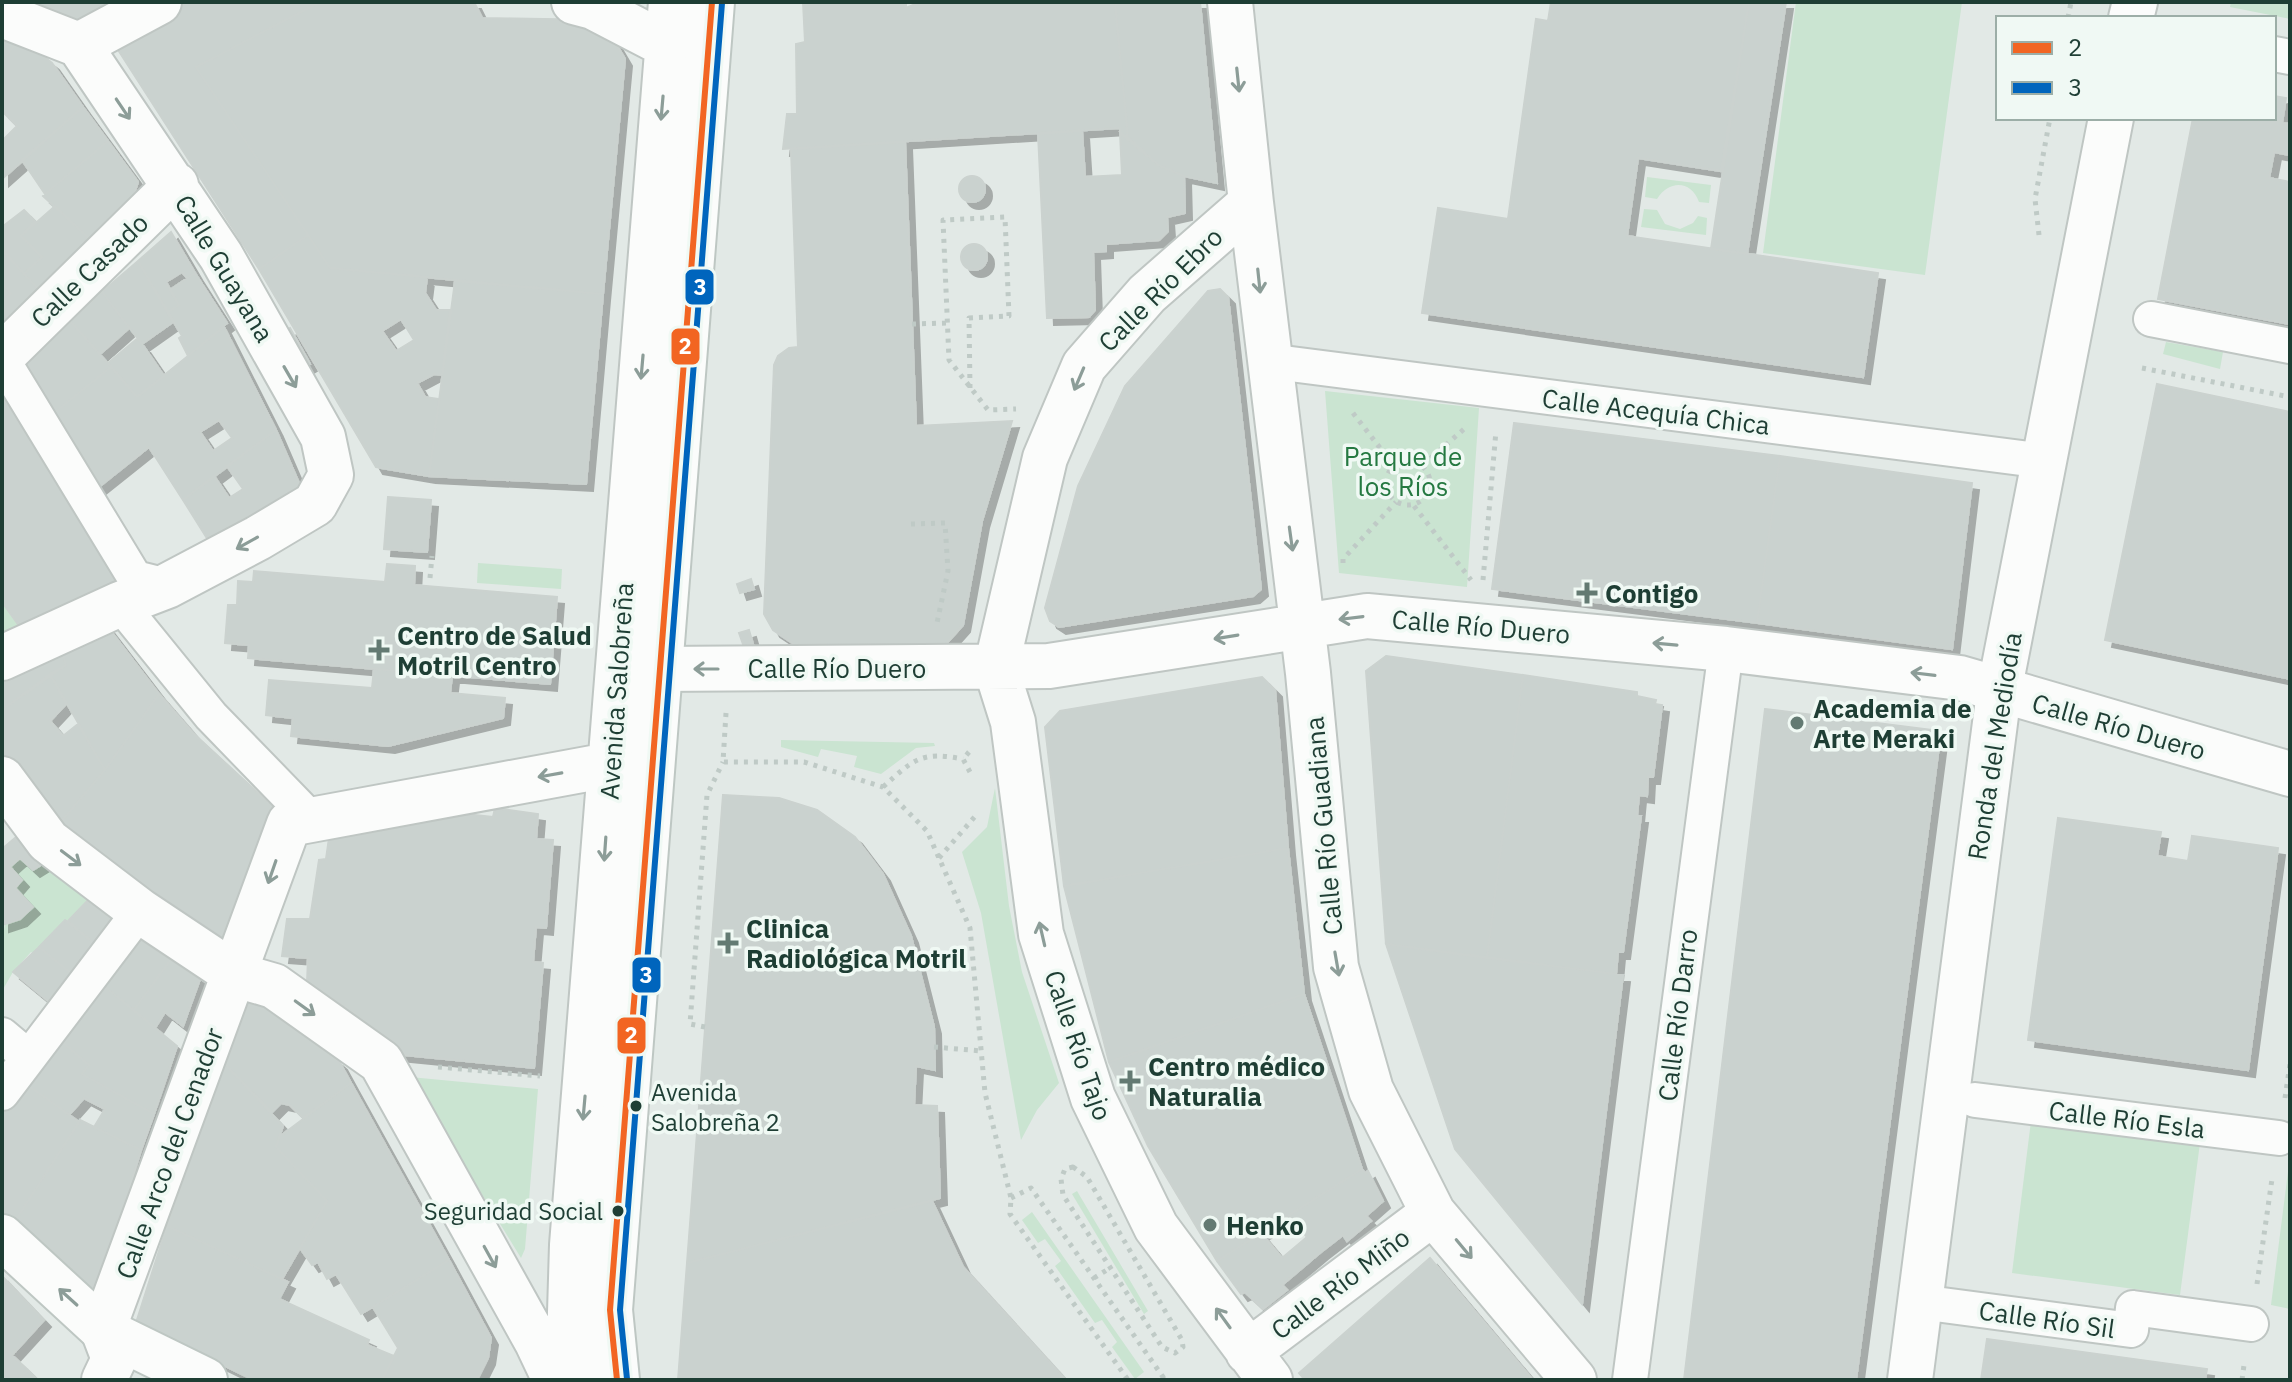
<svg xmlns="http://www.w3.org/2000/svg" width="2292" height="1382" font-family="'IBM Plex Sans',sans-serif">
<defs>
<filter id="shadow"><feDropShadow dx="7" dy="7" stdDeviation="0" flood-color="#0004"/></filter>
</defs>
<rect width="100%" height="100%" fill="#e2e9e6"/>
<!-- green -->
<path fill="#cae4d1" d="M1796,2h166l-37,273 -162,-22z
M2231,2h59v17l-60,-12z
M1647,177l64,8 -2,18 -10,-1c-8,-22 -30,-22 -42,-3l-12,-2z
M1644,209l13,1 8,14 15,5 13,-6 5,-7 9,2 -1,17 -65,-8z
M2166,342l57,10 -3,17 -57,-15z
M1325,391l154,17 -12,179 -128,-14z
M478,563l84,6 -1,20 -84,-6z
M2,602l20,28 -20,8z
M781,740l153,3 1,3 -19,2 -35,26 -27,-7 3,-11 -36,-7 -3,8 -37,-10z
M995,788l14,118 13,66 37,111 -22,27 -16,30 -40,-227 -19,-61 25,-25z
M20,858l13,12 19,-12 39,39 -57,57 -3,-2 -18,20 -11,19c0,-34 -2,-84 20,-111l-12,-13z
M410,1077l128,12 -13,160 -4,9z
M2031,1121l169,22 -20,152 -168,-22z
M2290,1156v153l-19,-4z
M1077,1191l71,120 -4,3 -72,-120z
M1032,1212l112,160 -9,7 -23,-32 5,-5 -15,-22 -7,3 -40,-57 6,-5 -16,-22 -7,4 -16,-23z"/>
<!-- building -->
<path fill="#cad2cf" stroke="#cbd2cf" stroke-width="2" fill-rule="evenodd" filter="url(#shadow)" d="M6,2h99l-6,23 -94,-18z
M182,2h138l-124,65 112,168 -49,34 -148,-230z
M320,2h154l8,16 120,2 23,39 -22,235 -273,-26 -134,-201z
M803,2h103v6l14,-6h195l13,135 -8,-4v-5l-337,21 4,-35h10l-1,-70 9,-2z
M1130,2h70l17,181 -33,-7 -26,-11 -30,-28 -13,-133z
M1551,2h198l-28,169 -83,-13 -11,78 251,37 -15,104 -441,-64 16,-105 70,11 28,-200 12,2z
M1749,2h37l-39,252 -36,-5z
M2,31l18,7 -18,24z
M20,38l32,25 31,44 -81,72v-38l15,-15 -15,-15v-49z
M2274,96l12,2 -4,25 8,1v31l-16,-3 -5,26 21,4v142l-132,-25 35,-181h81z
M83,107l25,34 -63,53 -23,-34z
M1082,131l3,46 37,-2 -2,-42 38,32 26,11 1,37 -18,4 1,14 -9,9 -53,4v7l-13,1 2,58 -6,7 -42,1 -9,-184z
M108,141l30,41 -8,24 -38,35 -49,-45z
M905,142l11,284 96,-5 -30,100 -19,104 -16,18 -8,4 -139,1 -27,-18 -9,-16 10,-249 4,-9 11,-8 9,-1 -7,-198z
M959 189a13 13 0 1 1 26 0a13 13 0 1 1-26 0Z
M55,206l41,39 -50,52 -22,-23 18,-17 -21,-21z
M24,210l11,11 -14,15 21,21 -18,17 -20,-22 -2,2v-27z
M171,232l24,41 -8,5 -5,-6 -16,10 13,23 -11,7 -30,-51z
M308,235l22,33 97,9 -2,16 11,17h14l-8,65 -8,-1 -17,9 8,14 14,2 -10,77 -53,-9 -117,-198zM401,319l13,21 -18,11 -14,-20z
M961 257a13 13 0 1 1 26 0a13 13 0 1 1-26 0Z
M4,252l42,45 -44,33v-28l9,-9 -9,-9z
M138,261l35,61 -31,22 -40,-52z
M195,273l32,50 -39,33 -9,-18 3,-2 -14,-24 11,-7 -9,-15z
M455,281l148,13 -17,190 -157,-8z
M2,284l9,9 -9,9z
M1220,289l8,8 33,292 -8,7 -194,31 -9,-6 -5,-13 33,-122 47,-100 83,-95z
M102,292l27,36 -29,26 -30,-33z
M70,321l41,46 -63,51 -32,-53z
M224,327l52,103 -93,70 -34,-53 -54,43 -47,-72 63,-51 26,30zM219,420l13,18 -19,13 -13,-19z
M290,328l20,36 -8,5 -22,-36z
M138,338l26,38 -27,21 -29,-34z
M2157,384l133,28v267l-185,-39z
M2,390l122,194 -102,46 -20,-28z
M1514,423l266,33 -23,167 -265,-34z
M276,430l26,60 -94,50 -25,-40 31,-24 15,22 14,-9 -16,-23z
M1780,456l192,27 -20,166 -195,-26z
M388,497l43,3 -4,52 -43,-3z
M387,564l28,2 -1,19 143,12 -7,87 -302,-26 1,-13 -24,-2 3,-38h9l1,-24 15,1 1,-11 131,11z
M751,579l3,10 -14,4 -3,-9z
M107,626l52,68 -54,76 -55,-96 16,-9 -5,-17z
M749,630l4,14 -9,3 -5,-14z
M61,648l5,17 -64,45v-35z
M1386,656l137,19 -36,283 -101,-14 -20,-273z
M374,669l78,7 -2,17 55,5 -2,20 -115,28 -97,-10 2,-18 -27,-3 3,-35 103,8z
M50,674l16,30 -16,17 13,15 15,-12 27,46 -51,60 -52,-72v-48z
M1523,675l114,17v4l19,4 -1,4 7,1 -9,72h-5l-1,19 -8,-1 -2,21h4l-18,136h-5l-2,22 -129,-16z
M1262,677l13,13 13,158 -224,38 -19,-159 15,-16z
M159,694l34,39 79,73 -50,142 -168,-118 51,-60z
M1765,709l176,22 -85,649h-172z
M723,795l56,3 38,12 38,27 28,37 28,62 23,91 1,43 -19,-4 -2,39 23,1 3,92 -253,65z
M495,808l43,6 -2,25 17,1 -7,88 -10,-1 -3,35 10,1 -9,105 -150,-15 -31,-41 -46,-29 1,-25 -26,-2 5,-37h23l9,-59 7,-1 3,-21 108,-19 20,-6 36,4z
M2058,818l103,14 -4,24 31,5 4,-25 86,12 -30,222 -220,-30z
M22,832l30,26 -19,12 -13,-12 -10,9 12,13 -7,8 18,19 -13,12 -18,6v-76z
M1288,848l16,146 -195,68 -45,-176z
M91,897l30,21 -24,28 -29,-25z
M65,920l32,26 -23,30 -35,-29z
M137,926l35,32 -38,52 -40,-32z
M1386,944l237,31 -41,329 -127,-155z
M39,947l35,29 -22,28 -39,-32z
M172,958l28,21 -17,47 -18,-14 -10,16 -21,-18z
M94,978l83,68 -23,68 -72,-40 7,-9 -36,-31z
M1304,994l58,175 -145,92 -69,-115 -39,-84z
M244,998l22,1 74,64 11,20 -48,35 -13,-13 -9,-2 -9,9 -50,-51z
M53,1034l36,31 -7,9 72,40 -13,36 -47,-23 11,-18 -21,-11 -15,17 -48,-35z
M222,1061l61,65 -7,21 51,54 -45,78 -115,-53z
M21,1080l58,42 -69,107 -8,-8v-113z
M351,1083l98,177 -88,54 -25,-40 -9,5 -9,-17 -6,3 -12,-17 27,-47 -51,-54 3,-10z
M80,1120l61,30 -46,151 -85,-72z
M1362,1169l3,4 3,-2 15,30 -17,15 5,5 -24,20 -4,-6 -22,17 -39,33 5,5 -24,19 -18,-17 -4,2 -24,-33 44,-28 21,25 25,-21 -18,-22z
M932,1201l31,66 103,113h-388l9,-117z
M167,1226l121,56 -9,17 90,41 -2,5 27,11 -12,24h-128l-118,-57z
M1430,1258l103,122h-228l-6,-7z
M449,1260l42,78 -3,20 -11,22h-95l16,-32 -25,-41z
M2,1276l42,44 -32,35 -10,-9z
M1987,1339l220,30 -2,11h-224z
M2,1346l26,24 -11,10h-15z
M28,1370l10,10h-21z"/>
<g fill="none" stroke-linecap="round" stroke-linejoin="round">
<!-- pedestrian casing -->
<g stroke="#bfc6c3" stroke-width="38">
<path id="pedestrian" d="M2274,54l16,3
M2151,319l139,27
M2,359l133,219 32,8
M1268,361l777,100
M120,604l91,112 99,102
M2,1035l25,21
M2,1093l138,-182
M1975,1100l304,38
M1920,1302l211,28 2,-22 118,16
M1630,1380l96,-731"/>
</g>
<!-- minor casing -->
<g stroke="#bfc6c3" stroke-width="48">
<path id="minor" d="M574,2l19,5 75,39 14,22
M1230,2l21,201 -104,91 -63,72 -39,92 -49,210 17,54 28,212 52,164 63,129 114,153
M2,15l77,30 80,-43
M1251,203l57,470 28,294 35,123 62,123 141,167
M2,356l174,-171
M2,658l118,-54 47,-18 91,-48 57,-34 16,-29 -8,-38 -102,-181 -142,-211
M659,669l390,-3 318,-50 359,33 234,29 330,96
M2,779l46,62 92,70 96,64 38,11 107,76 156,280 18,38
M1248,1352l185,-139
M104,1380l10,-21 -11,-29 186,-506 347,-64
M568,1380l4,-135 99,-1243"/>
</g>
<!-- tertiary casing -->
<g stroke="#bfc6c3" stroke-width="48">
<path id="tertiary" d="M2131,18l4,-16
M1910,1380l89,-688 112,-574"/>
</g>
<!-- secondary casing -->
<g stroke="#bec7c3" stroke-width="48">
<path id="secondary" d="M2,1237l101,93 102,50
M579,1380l30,-68
M617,1380l-7,-70 102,-1308"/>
</g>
<!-- path -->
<path stroke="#bfcac6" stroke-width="5" stroke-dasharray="4 6" stroke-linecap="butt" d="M2068,18l3,-16
M2039,235l-4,-36 15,-81
M912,324l35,-1
M2142,368l148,29
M970,388l-1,-70 40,-2 -4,-99 -62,3 6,140 39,50 28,-1
M1353,413l41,53
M1386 483a22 22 0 1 1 44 0a22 22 0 1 1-44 0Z
M1423,465l41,-36
M1414,506l57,74
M911,524l34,-1 3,48 -11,52
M1343,563v-4l53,-57
M430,578l2,-22
M1483,580l13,-149
M726,713l-3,49h81l79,25 44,44 43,97 15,165 26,105 -1,16 118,166
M969,752l-6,7 8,15
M883,787c31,-28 38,-36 80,-28
M939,858l39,-45
M705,1027l-15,-3 17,-229 16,-33
M934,1047l48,4
M438,1067l102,9
M2285,1098l5,-34
M1073,1167l14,10 95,163 1,7 -8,6 -13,-6 -99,-152 -2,-16 4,-10z
M1011,1198l20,-10 132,189 -4,3
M1094,1278l16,-10
M2257,1284l15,-105
M2242,1380l2,-15"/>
<!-- pedestrian -->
<use href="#pedestrian" stroke="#fbfcfb" stroke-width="34"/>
<!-- minor -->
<use href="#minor" stroke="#fbfcfb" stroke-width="44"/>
<!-- tertiary -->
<use href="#tertiary" stroke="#fbfcfb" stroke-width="44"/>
<!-- secondary -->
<use href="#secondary" stroke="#fbfcfb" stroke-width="44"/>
<!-- bus-1 casing -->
<g stroke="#f0f9f4" stroke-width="12">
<path id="bus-1" d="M617,1380l-7,-70 102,-1308"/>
</g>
<!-- bus-2 casing -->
<g stroke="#f0f9f4" stroke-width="12">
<path id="bus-2" d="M627,1379l-7,-69 102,-1307"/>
</g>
<!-- bus-1 -->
<use href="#bus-1" stroke="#f26522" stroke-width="6"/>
<!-- bus-2 -->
<use href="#bus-2" stroke="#0065bd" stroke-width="6"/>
</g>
<!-- one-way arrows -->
<defs><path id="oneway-shaft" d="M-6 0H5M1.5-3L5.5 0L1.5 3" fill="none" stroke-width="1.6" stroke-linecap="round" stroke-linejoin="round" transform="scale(2)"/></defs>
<g stroke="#8c9d98">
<use href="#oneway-shaft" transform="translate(1238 80) rotate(84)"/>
<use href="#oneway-shaft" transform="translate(662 108) rotate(95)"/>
<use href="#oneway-shaft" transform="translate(123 109) rotate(56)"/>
<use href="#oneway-shaft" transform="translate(1259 281) rotate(84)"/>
<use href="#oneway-shaft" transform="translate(642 367) rotate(95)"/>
<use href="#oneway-shaft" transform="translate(290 377) rotate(60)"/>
<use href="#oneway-shaft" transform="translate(1079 379) rotate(113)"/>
<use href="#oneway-shaft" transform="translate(1291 539) rotate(82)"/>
<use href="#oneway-shaft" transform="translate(247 543) rotate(151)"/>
<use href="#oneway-shaft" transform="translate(1351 618) rotate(173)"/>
<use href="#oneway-shaft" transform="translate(1226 637) rotate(171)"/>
<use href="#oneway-shaft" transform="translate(1665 644) rotate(-175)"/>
<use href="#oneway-shaft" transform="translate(706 669) rotate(-180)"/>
<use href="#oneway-shaft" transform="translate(1923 674) rotate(-173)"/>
<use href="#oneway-shaft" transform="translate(550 775) rotate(170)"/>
<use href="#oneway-shaft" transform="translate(605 849) rotate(94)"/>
<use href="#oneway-shaft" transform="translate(71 858) rotate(37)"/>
<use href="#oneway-shaft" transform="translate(272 872) rotate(109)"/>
<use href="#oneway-shaft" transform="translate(1042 934) rotate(-103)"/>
<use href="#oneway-shaft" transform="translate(1337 964) rotate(80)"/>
<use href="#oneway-shaft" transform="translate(305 1008) rotate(36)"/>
<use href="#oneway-shaft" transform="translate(584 1108) rotate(95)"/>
<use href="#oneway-shaft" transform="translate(1464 1249) rotate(50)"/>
<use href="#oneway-shaft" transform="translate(490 1257) rotate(61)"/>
<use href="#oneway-shaft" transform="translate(68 1297) rotate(-138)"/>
<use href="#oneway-shaft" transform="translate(1223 1318) rotate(-126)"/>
</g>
<!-- markers -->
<g fill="#637a72" stroke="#f0f9f4" stroke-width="3">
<path d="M1583 581h8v8h8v8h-8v8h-8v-8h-8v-8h8z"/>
<path d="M375 638h8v8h8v8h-8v8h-8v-8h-8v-8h8z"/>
<circle cx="1797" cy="723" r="8"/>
<path d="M724 931h8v8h8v8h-8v8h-8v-8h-8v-8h8z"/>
<path d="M1126 1069h8v8h8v8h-8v8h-8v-8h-8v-8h8z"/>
<circle cx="1210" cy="1225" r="8"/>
</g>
<g fill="#1e3e34" stroke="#f0f9f4" stroke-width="3">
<circle cx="636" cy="1106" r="7"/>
<circle cx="618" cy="1211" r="7"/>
</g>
<g text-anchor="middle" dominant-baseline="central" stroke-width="7" stroke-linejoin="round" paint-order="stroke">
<!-- bus labels -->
<g font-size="24" fill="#1e3e34" stroke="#f0f9f4" text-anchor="start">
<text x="651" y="1092">Avenida<tspan x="651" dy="30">Salobreña 2</tspan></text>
<text x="603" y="1211" text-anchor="end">Seguridad Social</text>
</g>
<!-- street labels -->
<g font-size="26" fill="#1e3e34" stroke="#f0f9f4">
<text transform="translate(225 268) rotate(59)">Calle Guayana</text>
<text transform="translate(89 270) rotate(-44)">Calle Casado</text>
<text transform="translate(1160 289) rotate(-45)">Calle Río Ebro</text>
<text transform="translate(1656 411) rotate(7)">Calle Acequía Chica</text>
<text transform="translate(1481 626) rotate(5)">Calle Río Duero</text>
<text x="837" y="668">Calle Río Duero</text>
<text transform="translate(616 691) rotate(-86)">Avenida Salobreña</text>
<text transform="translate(2119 726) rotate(16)">Calle Río Duero</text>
<text transform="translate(1994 746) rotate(-81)">Ronda del Mediodía</text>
<text transform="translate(1323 826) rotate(-95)">Calle Río Guadiana</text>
<text transform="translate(1677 1015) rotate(-83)">Calle Río Darro</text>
<text transform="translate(1079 1045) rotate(71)">Calle Río Tajo</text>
<text transform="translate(2127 1119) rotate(7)">Calle Río Esla</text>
<text transform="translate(169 1153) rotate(-70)">Calle Arco del Cenador</text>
<text transform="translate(1340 1283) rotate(-37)">Calle Río Miño</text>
<text transform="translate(2047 1319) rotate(8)">Calle Río Sil</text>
</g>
<!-- park labels -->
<g font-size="26" fill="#257941" stroke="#f0f9f4">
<text x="1403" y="456">Parque de<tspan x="1403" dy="30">los Ríos</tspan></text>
</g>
<!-- poi labels -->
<g font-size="26" font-weight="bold" fill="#1e3e34" stroke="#f0f9f4" text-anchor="start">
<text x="1605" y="593">Contigo</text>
<text x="397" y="635">Centro de Salud<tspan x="397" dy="30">Motril Centro</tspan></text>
<text x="1813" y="708">Academia de<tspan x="1813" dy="30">Arte Meraki</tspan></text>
<text x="746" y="928">Clinica<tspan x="746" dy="30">Radiológica Motril</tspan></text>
<text x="1148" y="1066">Centro médico<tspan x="1148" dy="30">Naturalia</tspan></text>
<text x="1226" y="1225">Henko</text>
</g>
</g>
<g stroke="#f0f9f4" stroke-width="3">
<rect x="684" y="268" width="31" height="38" rx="8" fill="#0065bd"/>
<rect x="670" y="327" width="31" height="39" rx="8" fill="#f26522"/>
<rect x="631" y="956" width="31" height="38" rx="8" fill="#0065bd"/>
<rect x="616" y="1016" width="31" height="39" rx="8" fill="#f26522"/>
</g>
<g font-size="22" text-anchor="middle" font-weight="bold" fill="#fff">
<text x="700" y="295">3</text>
<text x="685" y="354">2</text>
<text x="646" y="983">3</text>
<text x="631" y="1043">2</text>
</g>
<!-- border -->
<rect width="2292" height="1382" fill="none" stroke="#1e3e34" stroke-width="8"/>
<!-- legend -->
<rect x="1996" y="16" width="280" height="104" fill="#f0f9f4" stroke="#9caea7" stroke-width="2"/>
<rect x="2012" y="42" width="40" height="12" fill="#f26522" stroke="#9caea7" stroke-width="2"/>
<text x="2068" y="56" font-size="24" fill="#1e3e34">2</text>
<rect x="2012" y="82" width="40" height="12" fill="#0065bd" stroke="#9caea7" stroke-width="2"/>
<text x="2068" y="96" font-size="24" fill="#1e3e34">3</text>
</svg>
